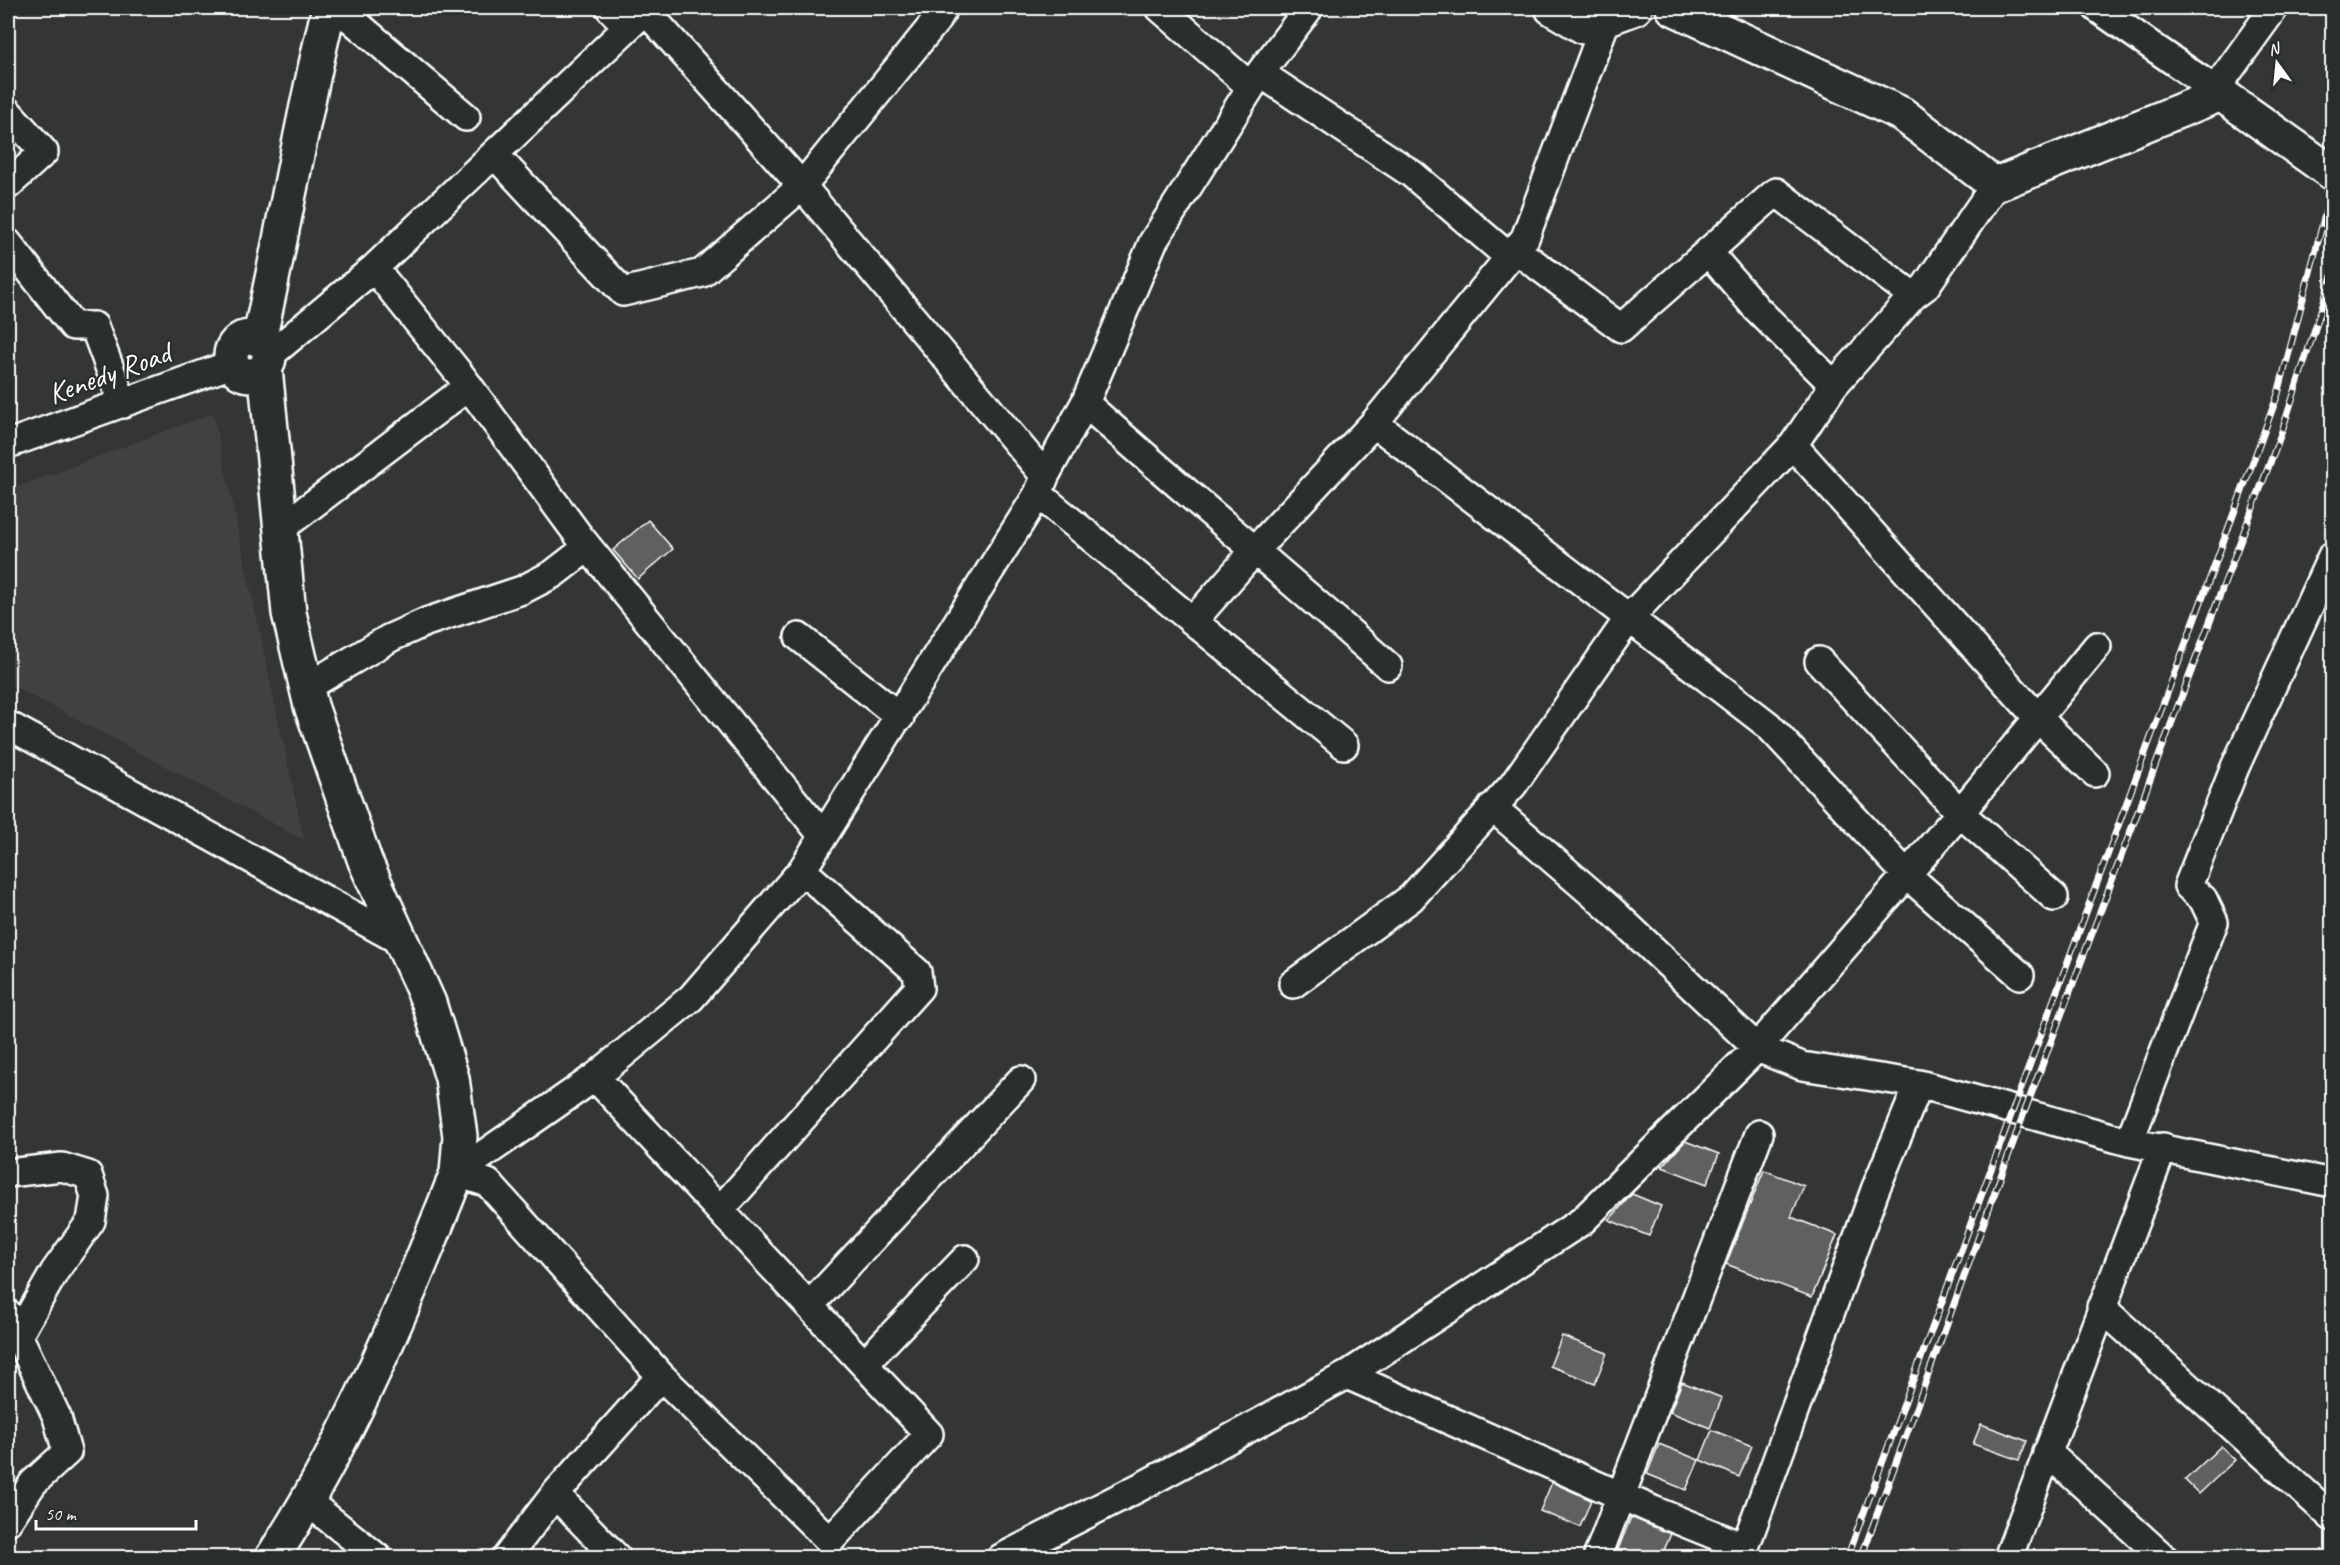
<svg xmlns="http://www.w3.org/2000/svg" width="2340" height="1565" font-family="Caveat,sans-serif">
<rect width="100%" height="100%" fill="#333536"/>
<filter id="ink" filterUnits="userSpaceOnUse"><feTurbulence type="fractalNoise" baseFrequency=".0167" numOctaves="2"/><feDisplacementMap in="SourceGraphic" scale="12" xChannelSelector="R" yChannelSelector="G"/><feConvolveMatrix kernelMatrix="1 2 1 2 8 2 1 2 1" color-interpolation-filters="sRGB"/></filter>
<g filter="url(#ink)">
<!-- built -->
<path fill="#404243" d="M213,413l91,427 -296,-157v-192z"/>
<!-- building -->
<path fill="#5f6162" stroke="#fff" stroke-width="1.5" d="M648,520l25,29 -35,30 -25,-29z
M1685,1141l34,13 -12,30 -45,-17z
M1764,1170l40,16 -13,31 46,18 -25,62 -86,-33z
M1632,1194l29,12 -12,30 -40,-16z
M1562,1336l45,17 -12,30 -45,-17z
M1682,1382l40,16 -12,30 -40,-16z
M1981,1424l46,17 -8,19 -46,-16z
M1712,1430l40,16 -13,31 -39,-17z
M1659,1444l40,16 -13,30 -39,-16z
M2221,1446l14,14 -36,34 -14,-14z
M1552,1482l39,18 -11,27 -40,-16z
M1631,1517l40,17 -10,23h-46z"/>
<g fill="none" stroke-linecap="round" stroke-linejoin="round">
<!-- minor casing -->
<g stroke="#fff" stroke-width="32">
<path id="minor" d="M330,8l21,11 115,98
M610,8l17,19
M1160,8l91,79
M2097,8l124,86
M645,10l157,176 243,290
M1260,73l152,101 97,83
M2215,90l59,-82
M8,112l36,40 -36,33
M494,154l129,138 79,-19 100,-87 134,-165 8,-13
M8,243l65,83h21l29,78
M1515,249l106,79 155,-136 137,104 12,-9 70,-102
M1709,253l48,56 77,76
M374,268l88,109 117,159 244,300
M269,356l105,-88 274,-260
M1085,403c99,89 203,174 303,263
M1374,423l255,195 164,-173 245,273 57,55
M8,444l224,-80
M1793,445l41,-60 79,-89
M1038,494l306,251
M279,530l190,-144
M1193,621l63,-72 118,-126 151,-185 82,-220
M799,637l101,80
M1819,661l141,152 94,84
M307,687l83,-49 36,-16 96,-32 31,-16 35,-27
M8,725l394,217
M1492,807l118,102 147,139 45,18 117,18 210,58 203,41
M1293,984l118,-86 102,-113 116,-167 139,107 139,150 113,100
M2129,1142l85,-220 -11,-23 -15,-13 47,-119 97,-211
M8,1173l54,-6 26,8 7,21 -4,25 -36,50 -36,63 -11,4
M457,1173l138,-96 96,-79 111,-128 236,-376 7,-18 40,-73 68,-161 107,-169 49,-65
M457,1173l31,10 173,193 169,165 99,-107 -334,-357
M721,1209l198,-221 -2,-16 -115,-102
M810,1305l211,-225
M2101,1307l231,210
M8,1314l49,103 10,35 -34,31 -25,38
M864,1364l101,-105
M1347,1375l306,135 91,37
M2047,1452l117,106
M308,1502l70,56
M506,1558l49,-64
M617,1558l-62,-64 106,-118
M1001,1558l143,-73 203,-110 235,-154 175,-173 203,-235 137,-167
M1597,1558l162,-424
M1741,1558l134,-368 44,-106
M2008,1558l155,-411"/>
</g>
<!-- major casing -->
<g stroke="#fff" stroke-width="38">
<path id="major" d="M1552,8l32,19 51,-19
M1673,8l229,106 93,71 226,-91 111,79
M231 356a19 19 0 1 1 38 0a19 19 0 1 1-38 0Z
M259,340c25,-112 43,-222 70,-332
M265,368l24,245 22,93 54,155 64,142 23,75 8,58 -3,37c-52,132 -107,266 -185,385"/>
</g>
<!-- minor -->
<use href="#minor" stroke="#2a2d2e" stroke-width="27"/>
<!-- major -->
<use href="#major" stroke="#2a2d2e" stroke-width="33"/>
<!-- rail casing -->
<g stroke="#fff" stroke-width="7">
<path id="rail" d="M1847,1558l431,-1164 54,-206
M1861,1558l163,-445 258,-682 50,-155"/>
</g>
<!-- rail -->
<use href="#rail" stroke="#2a2d2e" stroke-width="4.5" stroke-dasharray="14" stroke-linecap="butt"/>
</g>
</g>
<g text-anchor="middle" dominant-baseline="central" stroke-width="4.5" stroke-linejoin="round" paint-order="stroke">
<!-- street labels -->
<g font-size="30" fill="#fff" stroke="#2a2d2e">
<text transform="translate(109 373) rotate(-20)">Kenedy Road</text>
</g>
</g>
<!-- margin -->
<rect width="2340" height="1565" fill="none" stroke="#2a2d2e" stroke-width="30"/>
<rect x="15" y="15" width="2310" height="1535" fill="none" stroke="#fff" stroke-width="2" filter="url(#ink)"/>
<!-- north arrow -->
<g transform="translate(2277 63) rotate(345)" stroke="#2a2d2e" stroke-width="4.5" paint-order="stroke">
<path d="M0-4.5L10 22L0 15L-10 22Z" fill="#ffffff"/>
<text y="-9" font-size="16" font-weight="bold" text-anchor="middle" fill="#ffffff">N</text>
</g>
<!-- scale -->
<path d="M36 1520v9h160v-9" fill="none" stroke="#ffffff" stroke-width="3"/>
<text x="45" y="1520" font-size="18" fill="#ffffff" stroke="#2a2d2e" stroke-width="4.5" paint-order="stroke">50 m</text>
</svg>
